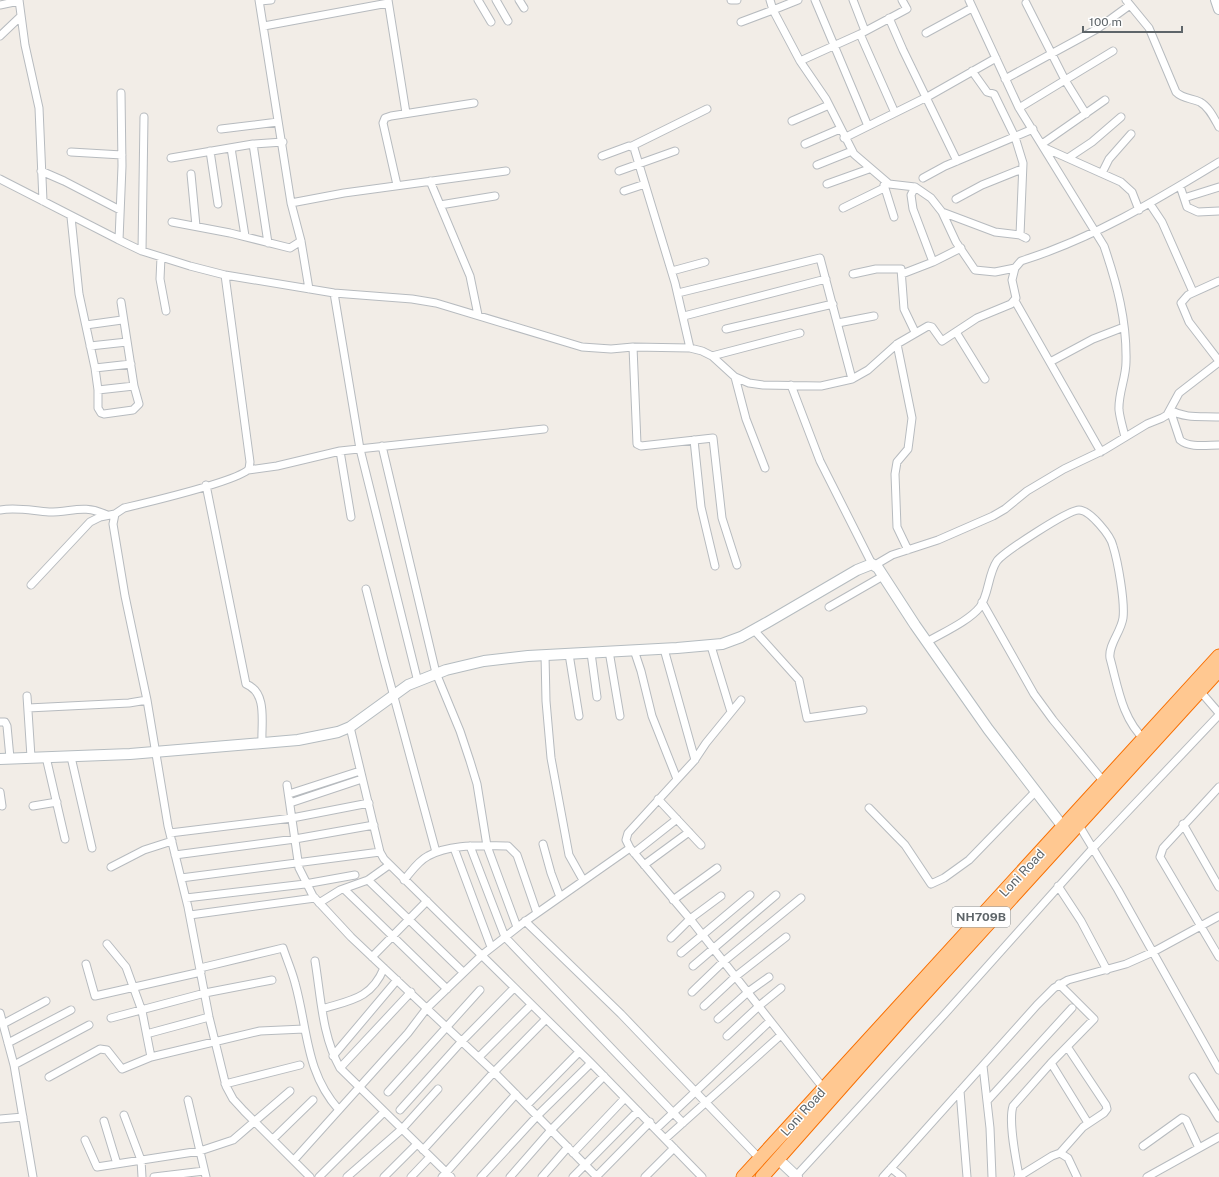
<svg xmlns="http://www.w3.org/2000/svg" width="1219" height="1177" font-family="'Public Sans',sans-serif">
<rect width="100%" height="100%" fill="#f2ede7"/>
<g fill="none" stroke-linecap="round" stroke-linejoin="round">
<!-- street casing -->
<g stroke="#b7bbbf" stroke-width="9">
<path id="street" d="M19,0l6,45 14,63 4,93
M259,0l32,203 10,38 8,48
M388,0l18,113
M478,0l13,22
M496,0l12,21
M519,0l5,8
M731,0h6
M798,0l-25,10 27,51 26,38 28,55 35,30 26,3 -4,8 2,14 20,53
M815,0l53,126
M853,0l12,31
M969,0l50,108 85,138c13,38 23,75 22,116 0,16 -8,32 -7,48 1,9 4,18 6,27
M1126,0l23,28 27,64c7,7 15,6 24,10 9,5 14,16 19,25
M260,1l11,-1
M1026,3l39,77 21,34
M0,5l19,-4
M889,18l14,32 54,111
M741,22l32,-12 -3,-10
M264,26l124,-23
M926,33l46,-25
M860,34l35,79
M0,36l21,-20
M800,61l60,-27 47,-25 -5,-9
M972,71l15,21 7,2 21,43 8,26 -3,72
M1005,79l92,-50 33,-24
M1019,108l94,-57
M792,121l37,-16
M221,129l57,-7
M844,138l85,-42 67,-38
M253,144l15,99
M805,144l35,-15
M1042,144l63,-44
M632,146l75,-37
M231,148l14,88
M1045,148l76,34 11,10 7,18
M210,151l8,53
M71,152l51,3
M602,156l27,-10 5,2 41,135 15,65
M171,158l82,-14 30,-2
M1068,158l24,-16 29,-25
M817,165l35,-14
M41,171l23,10 56,29
M619,171l56,-20
M1102,173l7,-14 22,-25
M191,174l5,52
M923,178l22,-12 88,-37
M0,179l119,61 23,11 48,15 35,9 109,18 78,6 24,4 146,44 29,2 22,-2 57,1 12,3 10,5 23,21 14,6 14,2 58,1 31,-7 16,-9 29,-26 31,-18 4,1 10,14 35,-23 34,-14 5,-6 -4,-18 3,-12 6,-7c73,-23 134,-60 198,-99
M430,181l40,95 8,39
M827,184l42,-15
M397,185l-14,-62 2,-5 6,-2 83,-13
M884,185l10,32
M1180,186l7,21 11,5 21,-1
M915,187l16,11 11,14 53,20 25,3 6,3
M624,191l21,-7
M1184,198l35,-11
M956,199l26,-14 40,-16
M291,203l53,-10 162,-22
M1150,204l12,18 31,70
M440,205l55,-9
M843,208l41,-20
M942,212l14,30 19,28 20,2 20,-4
M71,217l8,77 16,74 3,22v18l3,5 3,1 29,-4 6,-6 -5,-18 -13,-84
M172,222l58,11 60,15 11,-7
M119,240l3,-74 -1,-73
M142,251l2,-134
M161,257l-1,22 6,32
M672,271l33,-9
M853,274l23,-5h25l3,40 11,23
M902,274l31,-12 28,-14
M225,275l25,187 -1,7c-11,12 -104,34 -125,39l-9,6 -2,10 12,72 22,104 21,126 20,81 21,110 17,69 7,13 11,12 66,66
M1219,281l-31,14 -7,8 8,19 30,39
M334,293l26,156 58,233
M678,293l142,-35 32,121
M1015,301l86,151
M684,316l142,-37
M838,323l36,-7
M86,325l36,-5
M726,329l107,-25
M956,332l29,47
M897,344l15,74 -4,31 -11,13 -2,12 2,53 11,23
M90,346l37,-4
M633,347l4,97 4,2 72,-8 9,80 15,47
M712,356l88,-23
M1050,362l43,-23 31,-12
M95,368l36,-4
M735,377l11,42 19,49
M791,385l29,76 52,103
M98,390l36,-4
M1219,417c-18,-1 -33,2 -49,-7l10,30c9,8 27,5 39,5
M694,440l7,67 14,59
M382,446l54,227 24,58 10,30 7,23 10,62 30,81
M340,451l11,66
M248,470l29,-4 63,-15 204,-22
M206,485l40,199c22,9 15,39 16,58
M0,510c17,-3 33,1 49,2 24,0 34,-8 58,3
M875,565l17,-10 46,-15 55,-24 12,-7 22,-18 37,-22 40,-19 43,-26 15,-6 5,-3 12,-22 40,-31
M31,585l59,-63 10,-5 15,-3
M366,589l18,71 52,192
M982,602l52,92 19,26 51,62
M829,607l54,-31
M754,630l45,50 8,38 56,-8
M927,642c15,-9 42,-21 53,-35 9,-13 8,-33 17,-46 7,-9 71,-51 82,-51 11,0 32,26 34,36 5,16 12,56 10,72 -2,14 -15,27 -13,40 8,29 12,61 35,82
M711,646l20,66
M664,649l31,111
M634,650l7,21 11,45 25,63
M609,651l11,65
M591,653l6,44
M569,654l10,62
M545,655l1,46 5,57 18,97 14,25
M1200,691l19,22
M27,696l4,61
M741,700l-35,43 -12,18 -66,72 -2,7 4,8 60,71 134,170
M28,708l101,-5 18,-3
M0,722h5l2,4 3,32
M350,727l30,125 4,7 207,204 111,114
M46,757l19,82
M71,757l21,91
M287,785l12,83 14,28 38,41 143,135 103,105
M1219,787l-56,61 -3,9 59,100
M0,792l2,14
M289,794l71,-23
M658,799l43,46
M290,803l72,-24
M33,806l24,-4
M869,808l36,37 26,39 13,-6 25,-18 67,-69
M1077,822l41,68 101,180
M1183,824l36,63
M170,833l122,-15 77,-15
M543,844l8,29 9,24
M470,846l35,91 178,186
M454,848l37,99
M634,853l43,-34
M175,855l120,-16 79,-14
M644,865l45,-33
M111,867l33,-17 28,-9
M181,878l199,-26
M368,880l95,92
M404,880c7,-8 14,-19 24,-24 23,-13 55,-10 80,-10l9,9 20,58
M1058,886l23,35 26,49
M344,889l103,100
M186,898l119,-14 50,-9
M673,900l44,-32
M319,903l21,-13 28,-10 21,-15
M190,915l125,-17
M525,921l96,93 139,145
M671,938l19,-19 31,-23
M107,944l19,23 16,44 9,46
M681,953l69,-58
M372,957l55,-56
M315,961c6,36 7,75 25,107l111,109
M86,964l9,32 106,-24
M693,966l83,-71
M200,968l83,-20c4,12 9,23 12,35 13,46 10,89 44,127
M692,992l31,-30 78,-64
M704,1006l31,-29 51,-40
M322,1009c29,-9 49,-10 62,-41
M0,1013l14,52 19,112
M111,1018l94,-25 67,-13
M718,1019l30,-27 21,-15
M3,1024l43,-23
M150,1033l59,-16
M727,1036l32,-30 22,-18
M8,1043l63,-33
M333,1056l64,-76
M479,1057l52,-52
M1051,1063l37,60
M14,1065l75,-40
M983,1066l7,62 2,49
M340,1068l71,-76
M49,1077l51,-28 7,1 15,19 29,-12 109,-26 44,-2
M1193,1077l26,41
M225,1084l75,-19
M960,1091l7,86
M388,1092l92,-102
M188,1100l18,77
M988,1100l84,-92
M527,1105l52,-53
M400,1110l62,-69 52,-53
M124,1115l17,45 1,17
M0,1119l23,-2
M104,1121l13,43
M656,1129l114,-108
M273,1139l40,-39
M665,1139l116,-104
M85,1140l12,27 103,-16 33,-11 57,-49
M1143,1146l39,-28 4,2 13,28
M423,1150l71,-78 52,-53
M573,1153l52,-55
M1060,1153l23,-26 21,-14 3,-4 -1,-4 -38,-57
M294,1160l114,-127 19,-25 55,-53 41,-32 107,-75
M891,1168l11,9
M796,1176l146,-159 151,-169 126,-133
M1019,1176c-3,-17 -11,-54 -6,-70l38,-43 43,-44 -35,-35
M154,1177l50,-6
M319,1177l65,-65
M347,1177l55,-48 36,-40
M384,1177l33,-33
M411,1177l19,-20
M442,1177l74,-83
M481,1177l57,-62 53,-52
M510,1177l41,-47 53,-54
M542,1177l26,-30
M573,1177l65,-66
M596,1177l54,-55
M645,1177l29,-29
M883,1177l154,-172 17,-17 14,-8 58,-16 27,-12 66,-36
M1018,1177l34,-21 8,-3 8,5 9,19
M1147,1177l72,-40"/>
</g>
<!-- secondary casing -->
<g stroke="#b5bcc0" stroke-width="12">
<path id="secondary" d="M1216,0l3,9
M0,759l130,-5 168,-14 40,-8 12,-5 58,-42 38,-15 38,-9 44,-5 149,-8 45,-4 19,-7 27,-15 89,-52 15,-6 6,4 37,57 73,104 79,103
M778,1159l19,18"/>
</g>
<!-- highway casing -->
<g stroke="#f96f00" stroke-width="15">
<path id="highway" d="M743,1177l476,-521
M762,1177l145,-164 312,-343"/>
</g>
<!-- street -->
<use href="#street" stroke="#fff" stroke-width="7"/>
<!-- secondary -->
<use href="#secondary" stroke="#fff" stroke-width="10"/>
<!-- highway -->
<use href="#highway" stroke="#ffc891" stroke-width="13"/>
</g>
<g text-anchor="middle" dominant-baseline="central" stroke-width="3" stroke-linejoin="round" paint-order="stroke">
<!-- shield labels -->
<rect fill="#fff" stroke="#8e9396" stroke-width="1" x="952" y="907" width="58" height="20" rx="3"/>
<g font-size="12" font-weight="bold" fill="#5e6569">
<text x="981" y="917">NH709B</text>
</g>
<!-- street labels -->
<g font-size="13" fill="#5e6569" stroke="#fff">
<text transform="translate(1022 873) rotate(-47)">Loni Road</text>
<text transform="translate(803 1112) rotate(-48)">Loni Road</text>
</g>
</g>
<!-- scale -->
<path d="M1083 26v6h99v-6" fill="none" stroke="#5e6569" stroke-width="2"/>
<text x="1089" y="26" font-size="12" fill="#5e6569" stroke="#ffffff" stroke-width="3" paint-order="stroke">100 m</text>
</svg>
